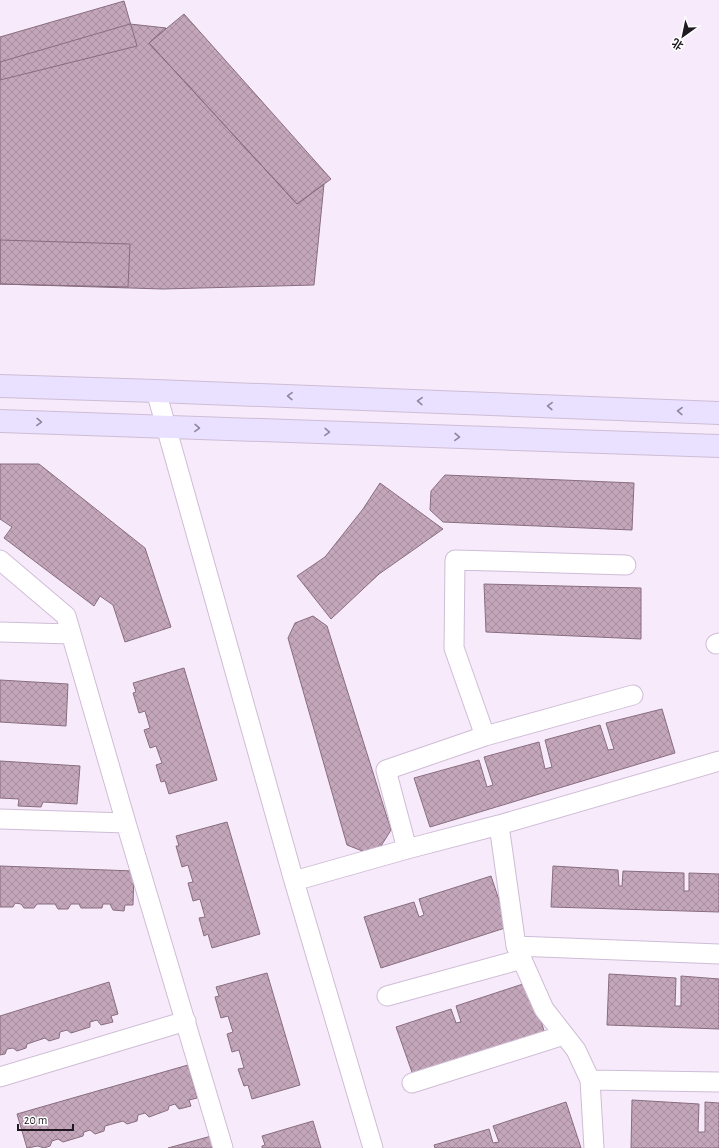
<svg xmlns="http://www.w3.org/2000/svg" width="719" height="1148" font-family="'Alegreya Sans','Noto Sans SC',sans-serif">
<defs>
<pattern id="building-cross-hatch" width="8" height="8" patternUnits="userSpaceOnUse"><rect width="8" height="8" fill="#c3a6b9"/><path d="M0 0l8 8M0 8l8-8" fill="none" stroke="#a78e9f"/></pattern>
</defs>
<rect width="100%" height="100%" fill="#f7ebfb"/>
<!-- building -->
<path fill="url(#building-cross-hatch)" stroke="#886d7f" d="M124,1l13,45 -137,34v-43z
M184,14l147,165 -34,25 -148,-161z
M130,24l36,4 -17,15 148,161 27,-20 -10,101 -151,4 -163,-5v-222z
M0,240l130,4 -2,43 -128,-3z
M0,464h39l106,84 26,79 -46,15 -12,-37 -13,-9 -6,10 -90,-68 8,-11 -12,-8z
M445,475l189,8 -2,47 -189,-8 -13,-12 1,-19z
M380,483l63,46 -64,45 -48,45 -34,-43 28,-19 38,-48z
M484,584l157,4v51l-155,-7z
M313,616l14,10 64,204 -10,16 -16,6 -18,-7 -59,-207 7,-15z
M184,668l33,112 -48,14 -4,-13 -4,1 -5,-17 6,-2 -6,-17 -6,2 -6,-18 6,-2 -5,-17 -6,2 -6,-20 3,-1 -3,-9z
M0,680l68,4 -2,42 -66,-4z
M662,709l13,44 -245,74 -16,-49 65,-18 8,27 6,-2 -9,-28 55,-15 6,27 7,-2 -7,-27 55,-15 8,25 6,-1 -8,-26z
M0,761l80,5 -3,38 -34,-2 -2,5 -23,-1 1,-7 -19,-1z
M227,822l33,112 -48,14 -4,-14 -4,2 -5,-18 6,-1 -5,-18 -7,2 -5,-18 5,-1 -5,-17 -6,2 -6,-21h3l-3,-10z
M0,866l134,5 -1,34h-8l-1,6 -11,-1 -3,-6h-7l-1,4h-21l-2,-4h-8l-3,5h-10l-3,-5h-18l-3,4h-10l-3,-4 -6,-1 -2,4h-13z
M553,866l65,4 1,16h3l1,-15 61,2v18h5v-18l30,1v38l-168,-5z
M491,876l17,51 -127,41 -17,-51 50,-15 5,15 5,-2 -5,-16z
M267,973l33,112 -48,14 -4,-14 -4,1 -6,-17 6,-1 -5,-18 -7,2 -5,-18 6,-2 -5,-16 -7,2 -6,-21 4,-1 -3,-9z
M609,974l67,4 -1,28h6v-30l38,3v50l-112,-4z
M109,982l9,32 -7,2 2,6 -12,3 -4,-5 -7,2v5l-19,6 -4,-3 -7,2 -1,6 -10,3 -4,-3 -18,6 -1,4 -9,3 -4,-3 -6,1 -2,5 -5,1v-39z
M529,982l16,52 -132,41 -17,-48 55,-18 5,14 5,-1 -5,-16z
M188,1065l9,33 -8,2 2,6 -12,3 -4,-5 -6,2 -1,4 -19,7 -4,-4 -7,2 -1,6 -10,3 -4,-3 -18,5 -1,5 -9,3 -5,-4 -6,2 -1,4 -20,6 -5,-3 -6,2 -2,5 -6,2 -6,-2 -11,2 -10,-34z
M632,1100l67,4 -1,28h7v-30l14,1v45h-88z
M566,1102l15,46h-146l-1,-3 55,-16 4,14 6,-1 -6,-16z
M313,1121l8,27h-59v-2l3,-1 -3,-9z
M215,1135l4,13h-51z"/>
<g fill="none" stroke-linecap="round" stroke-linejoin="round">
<!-- street casing -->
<g stroke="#cfbcd6" stroke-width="21">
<path id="street" d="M156,391l138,490 79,267
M0,560l66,56 60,207 97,325
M0,632l71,2
M716,644l3,-1
M485,736l-31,-88 1,-88 171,5
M0,819l126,4
M499,825l17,121 28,63 32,41 14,30 4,68
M407,849l-21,-79 99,-34 148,-41
M294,881l113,-32 92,-24 220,-64
M516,946l203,8
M387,996l135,-37
M0,1077l186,-56
M590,1080l129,2
M412,1083l152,-48"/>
</g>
<!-- secondary casing -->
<g stroke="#cfbcd6" stroke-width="24">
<path id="secondary" d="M0,386l156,5 563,22
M0,421l719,25"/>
</g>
<!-- street -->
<use href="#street" stroke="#fff" stroke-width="19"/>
<!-- secondary -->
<use href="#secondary" stroke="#e9e1ff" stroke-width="22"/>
</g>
<!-- one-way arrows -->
<defs><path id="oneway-chevron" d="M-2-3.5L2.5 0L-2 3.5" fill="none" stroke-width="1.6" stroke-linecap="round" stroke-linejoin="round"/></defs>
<g stroke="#8f879c">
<use href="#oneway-chevron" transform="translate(290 396) rotate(-178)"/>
<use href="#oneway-chevron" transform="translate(420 401) rotate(-178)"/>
<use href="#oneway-chevron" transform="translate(550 406) rotate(-178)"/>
<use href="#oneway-chevron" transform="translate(680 411) rotate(-178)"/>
<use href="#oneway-chevron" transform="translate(39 422) rotate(2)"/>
<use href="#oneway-chevron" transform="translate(197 428) rotate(2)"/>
<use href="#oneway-chevron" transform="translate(327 432) rotate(2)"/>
<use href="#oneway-chevron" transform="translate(457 437) rotate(2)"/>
</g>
<!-- north arrow -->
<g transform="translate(683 36) rotate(213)" stroke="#ffffff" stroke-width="3" paint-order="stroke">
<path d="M0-3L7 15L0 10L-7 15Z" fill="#201922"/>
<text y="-6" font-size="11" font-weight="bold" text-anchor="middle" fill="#201922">北</text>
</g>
<!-- scale -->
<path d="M18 1124v6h55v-6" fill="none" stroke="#201922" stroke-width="2"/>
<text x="24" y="1124" font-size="12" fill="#201922" stroke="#ffffff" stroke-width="3" paint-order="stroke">20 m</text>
</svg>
